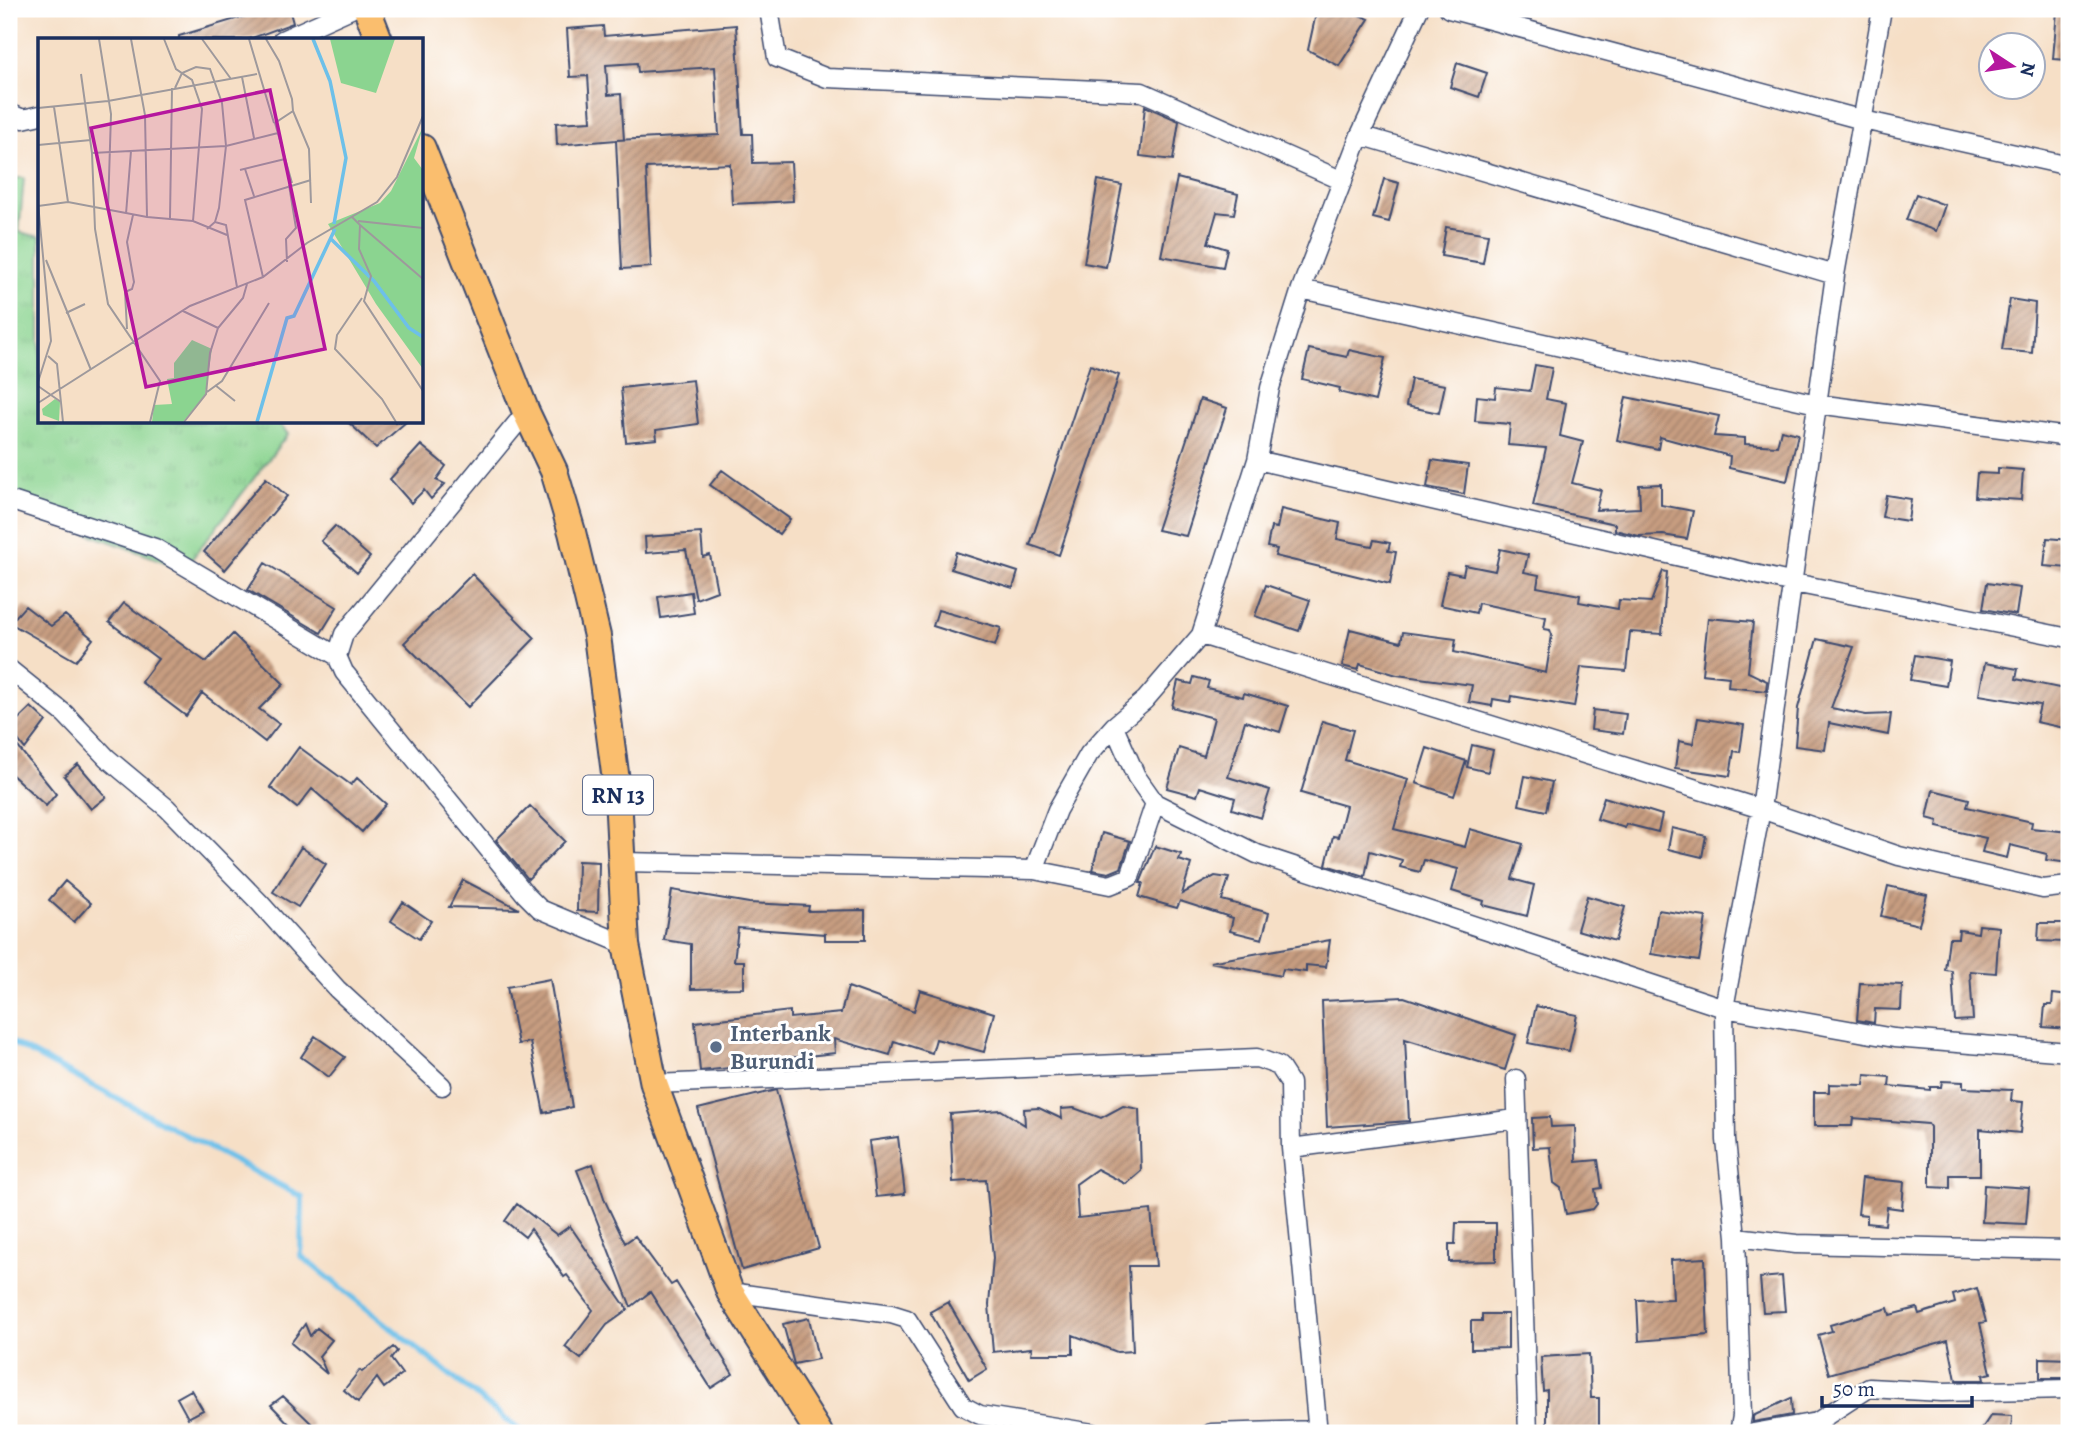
<svg xmlns="http://www.w3.org/2000/svg" width="2078" height="1442" font-family="Alegreya,serif">
<defs>
<pattern id="grass-tufts" width="24" height="20" patternUnits="userSpaceOnUse" patternTransform="scale(1.75)"><rect width="24" height="20" fill="#8bd490"/><path d="M3 7l-1-3M5 7V3M7 7l1-3M15 17l-1-3M17 17v-4M19 17l1-3" fill="none" stroke="#77b67f"/></pattern>
<pattern id="building-hatch" width="6" height="6" patternUnits="userSpaceOnUse" patternTransform="scale(1.75)"><rect width="6" height="6" fill="#c79d80"/><path d="M-1 1l2-2M0 6l6-6M5 7l2-2" fill="none" stroke="#a1806c"/></pattern>
</defs>
<rect width="100%" height="100%" fill="#fff"/>
<filter id="ink" filterUnits="userSpaceOnUse"><feTurbulence type="fractalNoise" baseFrequency=".0143" numOctaves="2"/><feDisplacementMap in="SourceGraphic" scale="14" xChannelSelector="R" yChannelSelector="G"/><feConvolveMatrix kernelMatrix="1 2 1 2 8 2 1 2 1" color-interpolation-filters="sRGB"/></filter>
<filter id="wash" filterUnits="userSpaceOnUse"><feTurbulence type="fractalNoise" baseFrequency=".00686" numOctaves="4" result="noise"/><feDisplacementMap in="SourceGraphic" scale="28" xChannelSelector="R" yChannelSelector="G"/><feGaussianBlur stdDeviation="1.57" result="paint"/><feColorMatrix in="noise" values="0 0 0 0 0 0 0 0 0 0 0 0 0 0 0 0 0 1.4 0 .05"/><feComposite in="paint" operator="in"/></filter>
<g filter="url(#wash)">
<rect width="100%" height="100%" fill="#f6dfc6"/>
<!-- grass -->
<path fill="url(#grass-tufts)" stroke="#538277" stroke-width="2" d="M9,178h15l-5,54 21,5v185h238l10,12 -104,135 -175,-65z"/>
<g fill="none" stroke-linecap="round" stroke-linejoin="round">
<!-- stream -->
<path stroke="#6dc0e9" stroke-width="6" d="M9,1041l293,156 -1,59 222,177"/>
</g>
<g id="blocks">
<!-- building -->
<path fill="url(#building-hatch)" fill-rule="evenodd" d="M269,9h20l4,14 -46,17h-68v-4z
M1317,9h28l24,10 -30,47 -31,-16z
M2057,11l12,1v48l-16,-1z
M736,25l7,109h9l1,29 38,-1 2,39 -61,3 -2,-40 -84,4 5,99 -29,2 -6,-129 -59,5 -1,-22 35,-2 -3,-45 -18,1 -3,-48 36,-3 1,10zM637,63l1,9 77,-5 4,68 -103,5h8l-3,-46 -13,1 -2,-30z
M1457,63l30,10 -8,24 -29,-10z
M1145,106l34,15 -6,39 -33,-4z
M1177,178l61,16 -4,20 -17,-2 -9,31 19,6 -4,18 -62,-11z
M1384,179l15,4 -10,39 -16,-4z
M1098,180l24,5 -16,82 -22,-4z
M1916,194l29,11 -9,26 -30,-11z
M1446,227l42,7 -5,29 -42,-7z
M2010,299l25,4 -3,50 -30,-3z
M1309,349l38,8 2,-7 36,8 -10,43 -36,-9 1,-4 -38,-9z
M1090,365l29,10 -60,180 -29,-10z
M1535,365l17,3 -6,31 20,4 -6,33 23,6 -11,41 29,7 -5,20 44,-2 -1,-23 22,-1v21l32,6 -6,28 -24,-4 -24,1 -24,-6v-6l-82,-18 13,-58 -38,-3 2,-21 -35,-3 2,-25 18,2 1,-11 34,4z
M1411,379l34,6 -6,28 -33,-7z
M693,380l5,44 -42,6 1,9 -31,3 -5,-54z
M1626,397l93,19 -5,20 31,2v6l32,2 4,-16 17,4 -11,47 -58,-13 1,-12 -70,-19 -2,12 -41,-9z
M1200,399l27,9 -41,128 -29,-6z
M348,422h58l-30,26z
M421,445l25,21 -10,14 9,4 -14,15 -7,-9 -13,13 -21,-24z
M1432,460l36,5 -4,29 -37,-7z
M1998,468l25,2 -2,30 -46,-3 2,-24 21,1z
M722,470l68,49 -11,15 -69,-49z
M266,478l21,18 -62,74 -21,-18z
M1886,495l25,4 -3,22 -26,-4z
M1281,509l59,14 -3,16 35,7 2,-6 16,3 -2,8 8,1 -6,32 -115,-28 2,-7 -10,-2 4,-20 6,1z
M335,526l35,31 -13,16 -36,-32z
M701,533l2,24 7,-2 7,36 -21,8 -10,-49 -40,3 -1,-16z
M2047,538l22,2v28l-25,-2z
M1500,549l28,6 -4,17 15,3 -2,12 43,8 -1,7 39,7 1,-9 32,2 12,-31 4,1 -5,62 -32,-2 -4,39 -45,-4 -7,40 -62,-11 -1,6 -18,-3 -1,7 -23,-4 3,-17 -75,-10 -37,-11 -2,6 -16,-4 8,-37 51,13 2,-10 53,7 -2,13 92,21 6,-38 -2,-5 -6,-1 2,-12 -68,-14 -2,10 -36,-8 7,-33 16,3 2,-10 30,6z
M956,552l62,20 -5,16 -62,-19z
M265,563l72,44 -16,26 -73,-43z
M472,574l63,64 -67,69 -64,-64z
M1987,583l33,5 -4,27 -33,-6z
M1266,585l44,15 -11,31 -44,-15z
M691,592l3,21 -33,5 -3,-21z
M124,603l82,59 27,-28 51,50 -25,25 20,15 -14,18 -63,-49 -16,23 -45,-34 17,-23 -49,-37z
M25,606l26,20 14,-11 28,24 -17,22 -66,-38z
M938,610l63,18 -6,18 -62,-20z
M1708,618l45,4 -5,50 19,9 -1,10 -38,-4 1,-10 -27,-3z
M1817,639l37,8 -23,61 35,7 25,-1 -3,21 -59,-12 -4,27 -30,-4 3,-38z
M1915,655l35,6 -4,25 -36,-6z
M1985,663l33,6 -2,10 53,11v39l-33,-7 4,-17 -61,-10z
M1194,677l15,4 -2,7 36,9 1,-4 44,13 -8,26 -35,-11 -17,56 42,13 -9,28 -29,-9 3,-11 -35,-11 -3,9 -30,-8 12,-40 25,8 10,-38 -42,-11 6,-26 14,3z
M31,707l15,14 -21,28 -16,-21z
M1593,710l33,4 -3,20 -32,-4z
M1698,718l46,7 -4,27 -6,-1 -4,25 -55,-8 4,-27 14,3z
M1322,721l31,9 -8,30 63,19 -14,50 71,18 5,-18 53,15 -11,35 22,6 -7,31 -44,-11 1,-4 -32,-10 6,-22 -34,-9 -4,12 -20,-5 2,-7 -32,-9 -5,26 -39,-12 7,-29 5,1 8,-31 -45,-13z
M1472,745l21,5 -5,22 -21,-5z
M18,747l38,47 -10,12 -37,-34v-18z
M299,747l52,38 6,-7 29,26 -24,28 -50,-43 -15,19 -27,-21z
M1427,748l39,13 -12,35 -38,-13z
M78,764l28,33 -15,12 -27,-33z
M1525,776l27,6 -6,29 -27,-6z
M1933,790l36,9 -2,8 65,15 -1,6 38,4v31l-23,-3 1,-6 -37,-9 -3,13 -25,-6 4,-14 -49,-11 1,-6 -11,-3z
M1604,797l58,18 -4,17 -32,-8 -1,4 -28,-9z
M530,806l35,35 -37,38 -32,-39z
M1672,828l34,8 -4,21 -34,-8z
M1102,833l28,8 -9,27 -12,5 -17,-3z
M1155,846l26,8 -2,6 12,4 -9,30 33,-18 14,2 -7,22 47,13 -7,26 -32,-8 3,-13 -53,-17 -3,7 -38,-11 4,-14h-3z
M301,847l25,17 -28,43 -25,-15z
M578,861l21,1 -1,50 -21,-1z
M463,880l56,29 -70,-2z
M65,881l26,22 -17,19 -25,-22z
M1888,886l39,9 -8,30 -38,-9z
M672,890l77,13 60,3 -1,5 57,-1v30h-40v-6l-87,-6 -4,33h10v27l-53,1v-45l-27,-4z
M1587,896l38,11 -10,34 -38,-11z
M403,902l28,19 -12,18 -28,-18z
M1658,910l48,7 -7,44 -48,-7z
M2039,923h26v19l-27,-1z
M1979,925l20,2 -3,46 -26,-2 3,49 -18,1 -3,-50 -7,-1 4,-32h9l1,-8 19,3z
M1330,940l-4,27 -20,-2v7l-23,-3 -2,7 -71,-14z
M550,979l22,128 -28,6 -14,-71 -12,2 -11,-57z
M1860,983l42,2 -1,25 -26,-1 -1,14 -17,-3z
M848,987l66,24 6,-21 74,23 -10,39 -48,-13 -4,14 -38,-12 -4,14 -56,-16 1,14 -46,5v4l-89,9 -5,-49 95,-11v7l51,-5z
M2053,994l16,2v33l-26,-2 2,-22h7z
M1404,997l112,38 -11,35 -100,-31 4,82 -82,6 -5,-126z
M1536,1006l41,9 -8,36 -41,-8z
M315,1036l30,21 -16,20 -28,-20z
M1865,1075l25,2 -1,9 41,4v-3h11l1,-6 21,1v6l49,2 -1,11 12,1 -3,31 -40,-4v46h-30v13l-20,-1v-60l-2,-3 -75,-6 -1,8h-38v-34h15v-8l35,1z
M776,1090l43,158 -77,22 -44,-161z
M1123,1106l16,3 2,62 -15,13 -29,-15 -21,15 2,34 73,-8 5,56h-27l4,85 -16,1 -44,-17v19h-42l1,-6 -39,4 -4,-47 4,-47 -7,-78 -33,2 -3,-68 51,-4 24,15 -1,-16 15,-1 23,11 -1,-10 13,-1 27,10z
M1550,1117l1,10 24,-1 1,36 22,-2 4,28 -7,1 2,15 -4,5 -27,5 -5,-26 -7,-5 -4,-36 -17,1 -1,-30z
M898,1137l7,57 -29,3 -7,-56z
M593,1164l12,37 20,42 10,-7 36,49 5,-3 57,92 -22,14 -61,-96 -19,15 -54,-137z
M1862,1178l42,4 -2,27 -15,-2 -2,18 -18,-2v-8l-9,-1z
M1984,1185l45,3 -3,36 -44,-2z
M517,1204l40,31 13,-9 58,84 -21,15 -26,34 -16,-12 28,-37 -26,-35 -3,2 -33,-48 -6,8 -20,-16z
M1456,1223h40v38l-47,1v-18h6z
M1705,1258l3,77 -69,6 -2,-41 36,-1 -2,-39z
M1782,1276l3,35 -22,1 -3,-34z
M1977,1288l9,34 -6,1 11,50 -8,2 1,5h-28l-8,-40 -119,34 -11,-39 14,-4 -2,-6 58,-17 2,7 27,-7 2,6 36,-11 -2,-8z
M948,1302l39,67 -18,11 -39,-68z
M1482,1314h26v34l-37,1v-28h11z
M809,1318l9,41 -24,5 -11,-40z
M305,1324l5,12 7,-8 15,12 -13,16 8,18 -36,-31z
M393,1347l4,4 -6,8 11,15 -18,14 -7,-10 -19,24 -14,-12 16,-20 2,2z
M1589,1354l2,44h8v35h-52v-43l-4,1 -2,-34z
M2040,1358l29,1v19h-29z
M191,1390l12,20 -15,8 -11,-20z
M283,1396l30,29 -8,8h-7l-27,-28z
M1791,1398l1,17 -39,7v-6z
M1991,1415l21,1 -1,17h-32z"/>
</g>
</g>
<g filter="url(#ink)">
<use href="#blocks" fill-opacity="0" stroke="#3c496e" stroke-width="2"/>
<g fill="none" stroke-linecap="round" stroke-linejoin="round">
<!-- street casing -->
<g stroke="#3c496e" stroke-width="21">
<path id="street" d="M769,9l8,49 50,20 315,14 201,89
M1449,9l414,111 206,46
M282,40l69,-31
M9,113l14,6 17,-4
M1360,135l475,140
M1301,289l516,115 252,33
M1257,460l537,123 275,55
M9,500l146,48 182,108 7,16 182,223 14,14 86,36
M1201,635l560,174 138,47 144,33 26,-3
M337,656l7,-22 182,-222
M9,669l56,45 42,44 60,50 92,94 78,87 105,97
M1114,726l22,50 19,27 102,51 467,154 170,30 175,14
M622,862l412,8 76,15 20,-8 25,-74
M1034,870l23,-60 32,-56 25,-28 31,-26 56,-65 56,-175 13,-72 31,-99 59,-154 59,-126
M1516,1079l12,354
M654,1084l603,-26 22,8 11,17 1,65 27,285
M1291,1148l225,-29
M1736,1237l60,7 273,6
M730,1292l161,22 16,5 56,87 17,9 113,18
M1817,1422l52,-34 73,4 127,-3
M1211,1433l107,-3
M1739,1433l3,-17 -6,-179 -10,-97 -2,-132 37,-199 74,-534 47,-266
M1753,1433l64,-11 7,11"/>
</g>
<!-- primary casing -->
<g stroke="#3c496e" stroke-width="30">
<path id="primary" d="M367,9l12,31
M422,148l104,264 28,59 18,61 25,104 21,160 8,149 28,139 76,208 89,141"/>
</g>
<!-- street -->
<use href="#street" stroke="#fff" stroke-width="18"/>
<!-- primary -->
<use href="#primary" stroke="#fabe6e" stroke-width="26"/>
</g>
</g>
<!-- markers -->
<circle fill="#5c6f8a" stroke="#fff" stroke-width="2.5" cx="716" cy="1047" r="7"/>
<g text-anchor="middle" dominant-baseline="central" stroke-width="6" stroke-linejoin="round" paint-order="stroke">
<!-- shield labels -->
<rect fill="#fff" stroke="#5f6d8e" stroke-width="2" x="583" y="775.5" width="70" height="39" rx="5"/>
<g font-size="23" font-weight="bold" fill="#1b2f5e">
<text x="618" y="795">RN 13</text>
</g>
<!-- service labels -->
<g font-size="24" font-weight="bold" fill="#4e5e75" stroke="#fff" text-anchor="start">
<text x="730" y="1033">Interbank<tspan x="730" dy="28">Burundi</tspan></text>
</g>
</g>
<!-- overview -->
<g transform="translate(38 38)">
<rect width="385" height="385" fill="#f6dfc6"/>
<path d="M292,1h65l-19,54 -35,-10zM385,89l-9,31 9,12v199l-47,-65 -48,-80 52,-21 11,-12zM154,302l20,9 -7,46 -22,27h-31l2,-17 18,-1 -5,-25 7,-1v-15z" fill="#8bd490"/>
<path d="M17,361l5,3 -1,19 -16,-6 -1,-6z" fill="#8bd490"/>
<path fill="none" stroke="#6dc0e9" stroke-width="3.5" d="M275,1l17,42 16,77 -12,66M293,201l43,42 35,47 14,9M219,384l30,-104 7,-2 41,-87"/>
<path fill="none" stroke="#9e999c" stroke-width="2" d="M61,1l12,75 -3,96M93,1l14,76 2,102M126,1l12,30 16,11 10,29 -9,112M164,1l29,40M211,1l25,84M228,1l13,22 13,38 1,12 -18,12 17,60M43,36l11,79 3,76 13,75 52,77 -10,41M204,39l12,61M137,50l7,-15 14,-6 14,2 12,34 4,43 -7,62 -4,14 -8,7M16,69l14,95M0,70l70,-7 149,-27M255,73l16,38 2,54M0,107l53,-5M54,115l134,-7 52,-13M207,131l9,27M202,132l45,-11M0,165l13,138 -13,41M0,168l30,-4 79,15 46,4 34,14M88,176l5,-63M314,179l8,8 -1,24 12,27 -7,25 59,90M132,180l2,-130M320,183l65,7M177,184l11,3 11,62M322,187l63,54M8,222l45,110M249,224l-1,-23 10,-11 -7,-43M225,239l-18,-77 66,-20M324,260l-25,37 -2,14 47,50 14,23M145,273l35,17M28,275l19,-9M89,291l-2,-37 7,-3 2,-7 -7,-40 6,-27M10,318l9,8 6,58M177,347l20,16M0,348l23,16M169,354l15,-11 47,-78M0,365l152,-97 73,-29 44,-34 70,-41 20,-25 26,-61M146,384l22,-28 4,-41 8,-25 25,-30 4,-14"/>
<path fill="#b5179e" fill-opacity="0.15" stroke="#b5179e" stroke-width="3.5" d="M232,52l55,259 -179,38 -55,-259z"/>
<rect width="385" height="385" fill="none" stroke="#1b2f5e" stroke-width="3.5"/>
</g>
<!-- margin -->
<rect width="2078" height="1442" fill="none" stroke="#fff" stroke-width="35"/>
<!-- north arrow -->
<g transform="translate(2012 66) rotate(102)"><circle r="33" fill="#ffffff" stroke="#a4acbf" stroke-width="2"/>
<path d="M0-5L12 26L0 18L-12 26Z" fill="#b5179e"/>
<text y="-10" font-size="19" font-weight="bold" text-anchor="middle" fill="#1b2f5e">N</text>
</g>
<!-- scale -->
<path d="M1822 1396v10h150v-10" fill="none" stroke="#1b2f5e" stroke-width="3.5"/>
<text x="1833" y="1396" font-size="21" fill="#1b2f5e" stroke="#ffffff" stroke-width="5" paint-order="stroke">50 m</text>
</svg>
